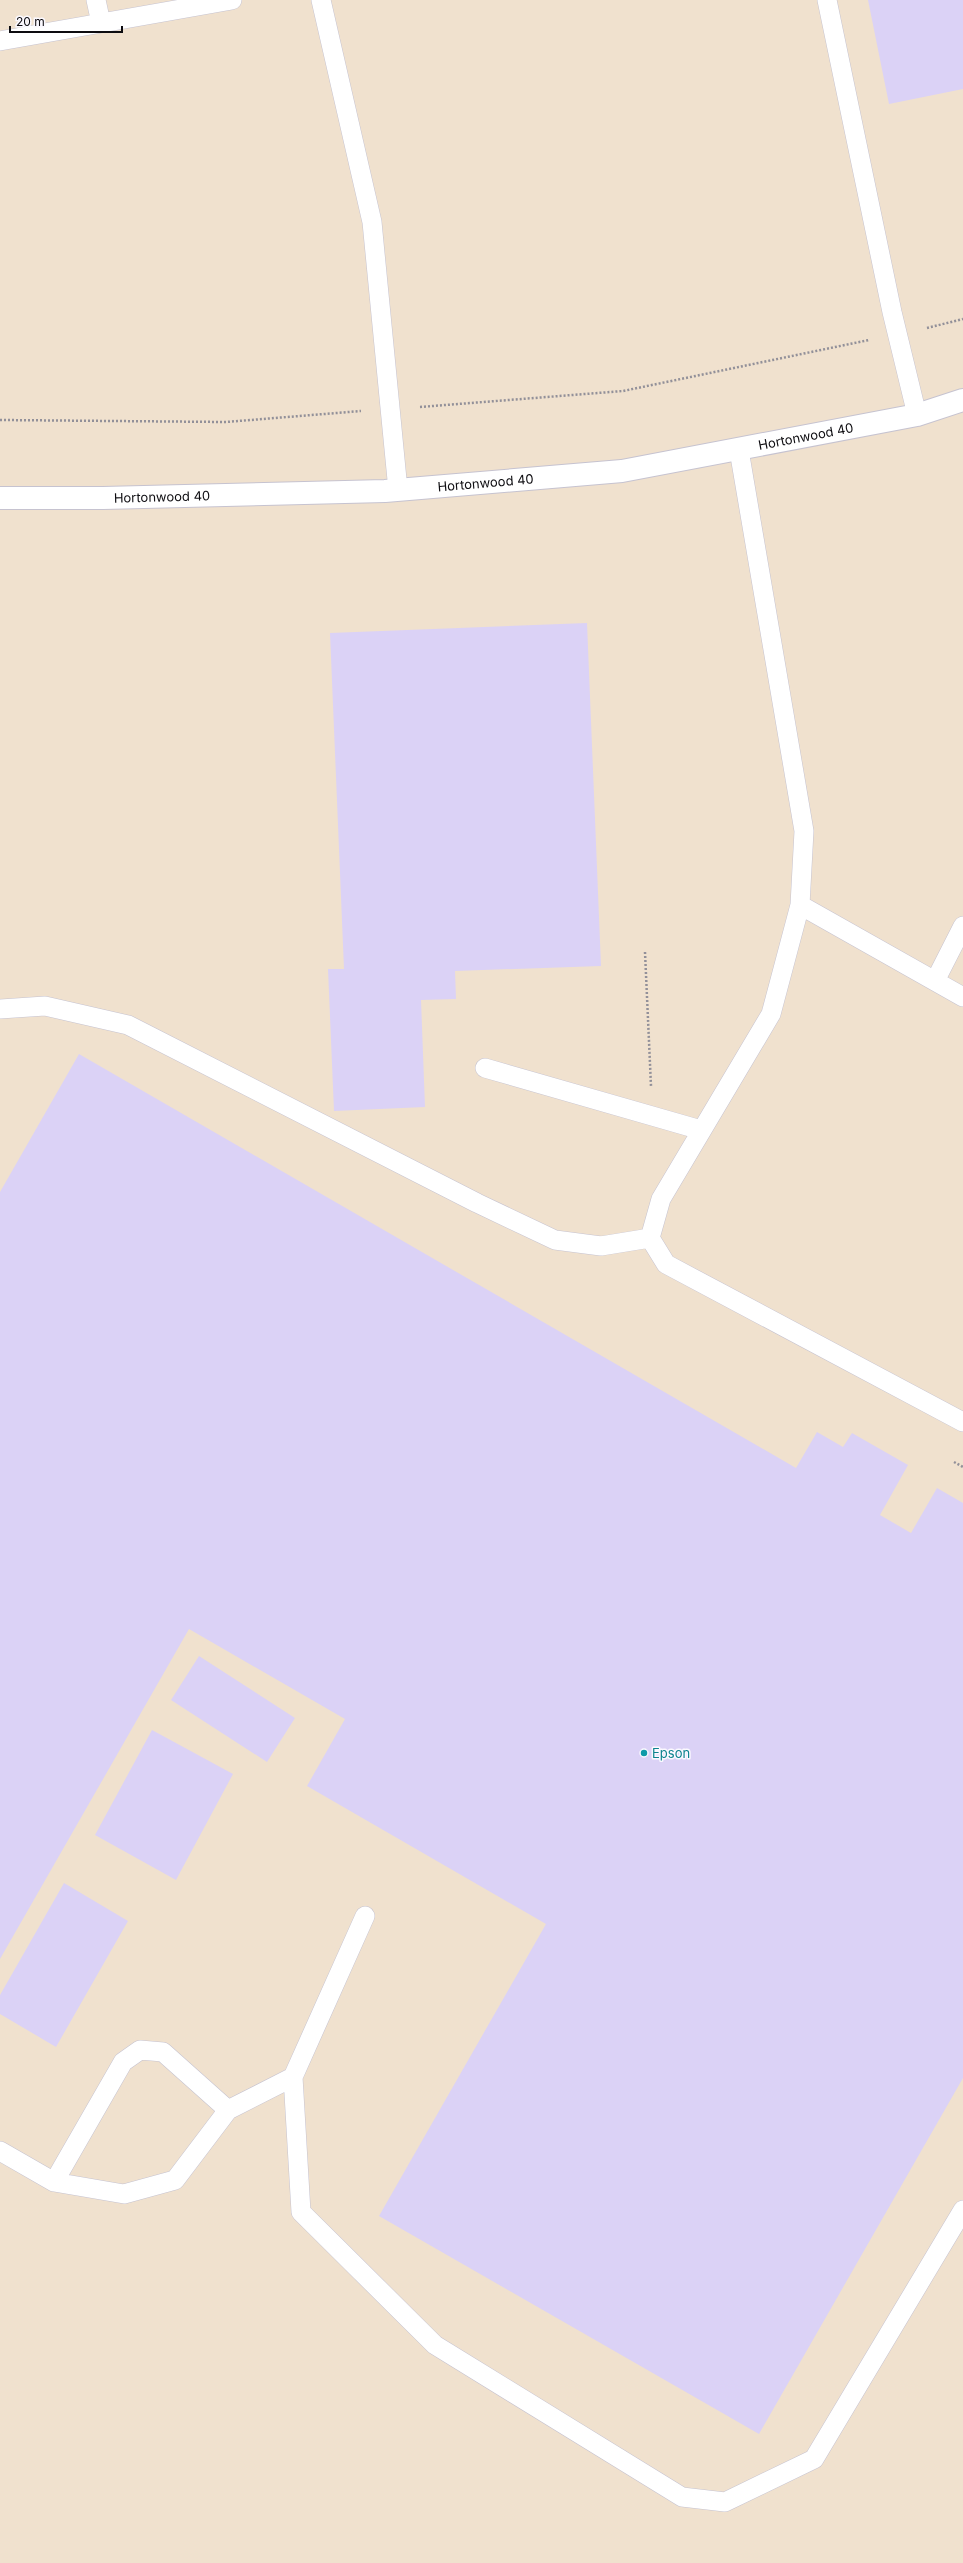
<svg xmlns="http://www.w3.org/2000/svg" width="963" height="2563" font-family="Inter,sans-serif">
<rect width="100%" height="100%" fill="#eeebf8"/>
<!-- industrial -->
<path fill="#f0e1ce" d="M0,0h963v2563h-963z"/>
<!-- building -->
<path fill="#dbd2f6" d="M868,0h95v89l-74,15z
M587,623l14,343 -146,5 1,28 -35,1 4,107 -91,4 -6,-142h16l-14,-336z
M79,1054l717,414 21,-36 26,15 9,-14 56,32 -28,50 31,18 26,-45 26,15v575l-204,356 -380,-218 167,-292 -239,-138 38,-67 -156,-90 -189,330v-767z
M199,1656l96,62 -28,44 -96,-62z
M152,1730l81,44 -57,106 -81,-45z
M64,1883l64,38 -72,126 -56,-33v-19z"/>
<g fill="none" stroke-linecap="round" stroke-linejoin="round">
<!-- service casing -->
<g stroke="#c6c3d0" stroke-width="20">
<path id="service" d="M96,0l5,23
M321,0l51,222 26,268
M827,0l65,312 25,103
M0,41l232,-41
M739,450l65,381 -4,74 -29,109 -110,185 -11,39 16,26 297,158
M800,905l163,92
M935,981l28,-55
M0,1009l45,-3 83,19 349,178 78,37 46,6 49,-8
M485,1068l216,62
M365,1916l-72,161 8,135 134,133 247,152 43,5 89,-43 149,-249
M0,2151l54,31 70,12 51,-14 53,-70 65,-33
M54,2182l69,-120 17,-12 23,2 65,58"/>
</g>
<!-- minor casing -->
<g stroke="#c6c3d0" stroke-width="24">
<g id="minor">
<path id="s1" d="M0,498h103l282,-7 237,-20 295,-56 46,-15"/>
</g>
</g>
<!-- path -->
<path stroke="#929099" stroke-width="2.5" stroke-dasharray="2 2" stroke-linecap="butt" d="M927,328l36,-9
M420,407l203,-16 246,-51
M0,420l226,2 135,-11
M645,952l6,134
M954,1462l9,5"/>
<!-- service -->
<use href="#service" stroke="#fff" stroke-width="19"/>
<!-- minor -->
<use href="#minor" stroke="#fff" stroke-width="22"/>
</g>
<!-- markers -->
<circle fill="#0f9aa8" stroke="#fbf9ff" stroke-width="1.5" cx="644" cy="1753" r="4"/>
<g text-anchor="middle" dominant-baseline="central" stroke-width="3" stroke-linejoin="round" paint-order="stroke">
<!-- street labels -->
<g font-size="13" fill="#0d0c10" stroke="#fbf9ff">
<text stroke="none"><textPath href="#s1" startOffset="810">Hortonwood 40</textPath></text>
<text stroke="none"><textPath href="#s1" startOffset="486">Hortonwood 40</textPath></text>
<text stroke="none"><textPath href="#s1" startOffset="162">Hortonwood 40</textPath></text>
</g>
<!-- culture labels -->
<g font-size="13" fill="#0d838f" stroke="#fbf9ff" text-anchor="start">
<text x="652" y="1753">Epson</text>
</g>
</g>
<!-- scale -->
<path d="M10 26v6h112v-6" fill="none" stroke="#0d0c10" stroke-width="2"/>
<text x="16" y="26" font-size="12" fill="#0d0c10" stroke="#fbf9ff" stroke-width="3" paint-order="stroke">20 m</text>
</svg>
